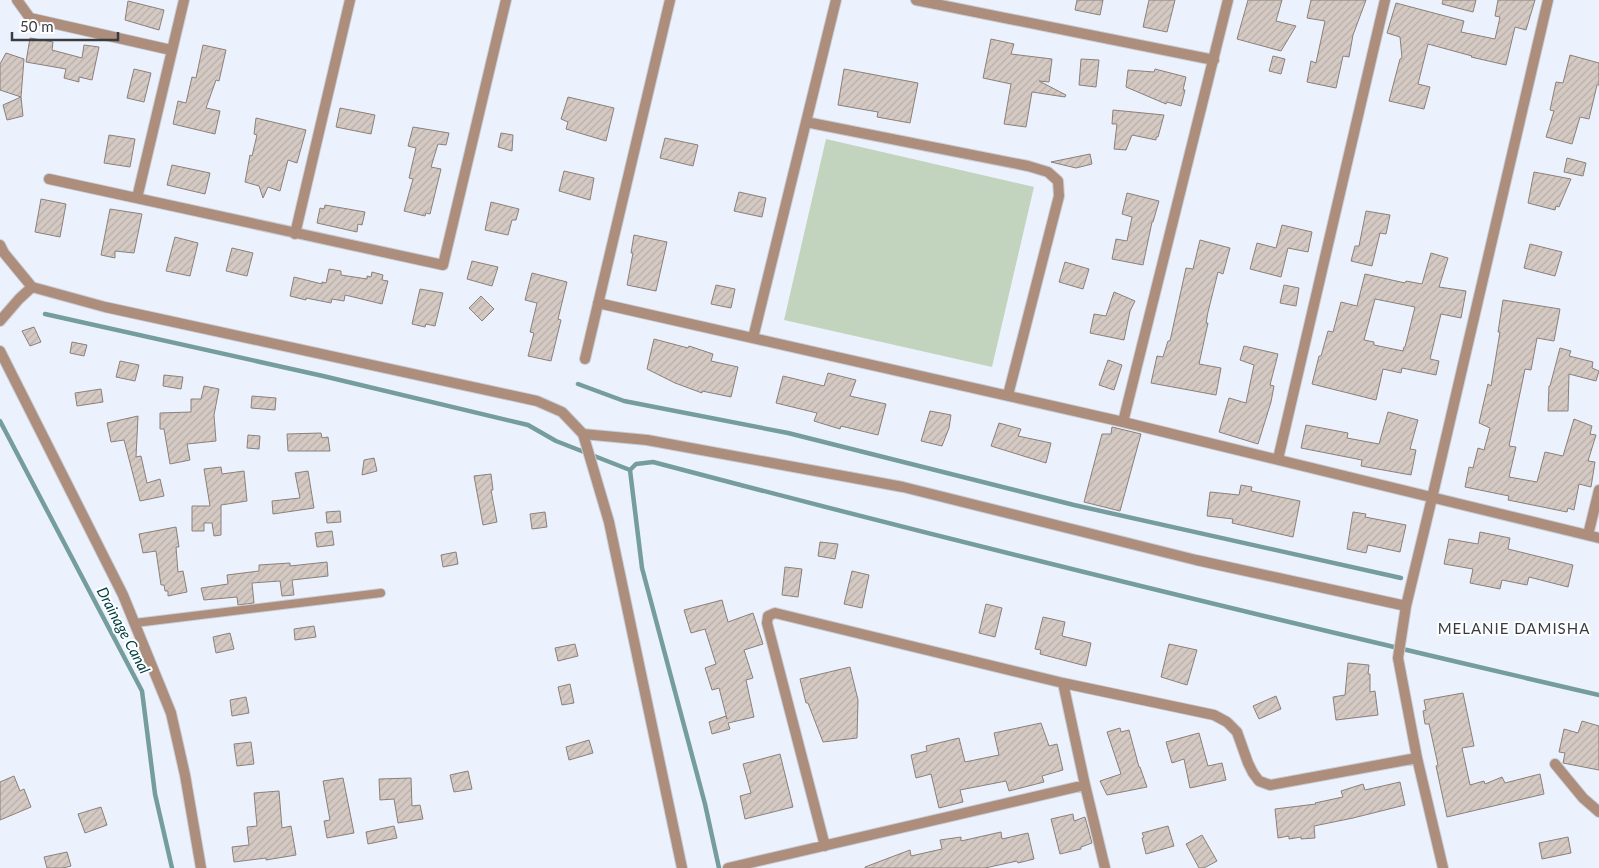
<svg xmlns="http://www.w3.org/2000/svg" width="1599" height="868" font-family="Lato,sans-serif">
<defs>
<pattern id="building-hatch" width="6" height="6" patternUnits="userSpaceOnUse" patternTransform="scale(1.25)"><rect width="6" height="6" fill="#d5cac3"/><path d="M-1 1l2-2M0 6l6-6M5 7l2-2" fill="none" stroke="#b8aea9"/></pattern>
</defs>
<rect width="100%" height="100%" fill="#ecf2fd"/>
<!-- green -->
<path fill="#c2d4bd" d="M826,139l208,48 -42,180 -208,-47z"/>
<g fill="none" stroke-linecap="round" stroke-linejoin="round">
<!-- stream -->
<path stroke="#759d9e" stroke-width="4.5" d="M45,314l278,62 205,49 28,16 74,29
M578,384l46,17 164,32 286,72 327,73
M0,421l142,270 13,103 17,74
M719,868l-14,-64 -63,-236 -12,-98 6,-6 17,-2c314,83 630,160 946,233"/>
</g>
<!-- building -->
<path fill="url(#building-hatch)" stroke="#8b807a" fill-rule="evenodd" d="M1077,0h26l-3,15 -25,-5z
M1149,0h26l-8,32 -24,-5z
M1248,0h34l-6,21 20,5 -15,25 -44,-12z
M1311,0h55l-13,35 -4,22 -6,-1 -7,32 -29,-6 4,-21 5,2 9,-42 -18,-3z
M1443,0h33l-3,12 -31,-8z
M1498,0h37l-9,30 -11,-3 -9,38 -35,-8 1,-1 -44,-12 -10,40 12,3 -6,22 -35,-8 11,-42 2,-1 -2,-21 -13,-4 9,-30 68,18 -3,11 34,7 5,-22 -5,-1z
M128,1l36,9 -5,20 -34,-10z
M30,38l23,4 -1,8 30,8 2,-13 15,2 -7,33 -13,-3v5l-15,-4 2,-9 -40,-7z
M991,39l23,5 -3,10 41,5 -3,23 -10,-1 27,14 -1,2 -33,-5 -6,35 -22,-3 7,-40 -28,-6z
M203,45l23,5 -7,31 -3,-1 -10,28 14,3 -5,23 -42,-10 5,-23 8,2 6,-26 4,1z
M6,53l18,6 -3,38 -21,-7v-26z
M1570,55l29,8v22h-2l-8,34 -9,-2 -8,27 -26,-7 8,-26 -4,-1 6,-28 7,1z
M1273,56l12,3 -4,15 -12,-3z
M1081,59l18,1 -3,27 -17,-2z
M134,69l17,4 -7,29 -17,-4z
M844,69l74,14 -8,40 -33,-6 1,-5 -40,-7z
M1155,69l31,8 -3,13h2l-4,16 -14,-4 -1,2 -40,-17 2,-17 26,2z
M21,97l2,19 -16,4 -4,-15z
M568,97l46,11 -8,33 -40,-12 2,-7 -7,-3z
M340,108l35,7 -4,19 -35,-7z
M1113,110l51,5 -6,22h-2v3l-24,-5 -6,15 -12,-1 3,-25h-5z
M256,118l50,12 -9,33 -9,-3 -8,31 -12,-4 -5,11 -4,-12 -14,-4 5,-27 2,1 5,-21 -3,-1z
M413,127l36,6 -3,12 -8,-1 -7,23 10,2 -11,45 -4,-1 -1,3 -21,-5 9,-32 -4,-1 7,-30 -8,-2z
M501,133l12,2 -1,16 -14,-4z
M109,135l26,4 -5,28 -26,-4z
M665,138l33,7 -5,21 -33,-8z
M1090,154l2,10 -16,4 -25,-6z
M1567,158l19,5 -3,13 -19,-4z
M172,165l38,8 -5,21 -38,-9z
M564,171l30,7 -4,22 -31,-9z
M1534,172l37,7 -12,28 -3,-1 -1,4 -27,-7z
M739,192l27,6 -4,19 -28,-6z
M1127,193l32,8 -6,21h-1l-9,43 -31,-6 4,-20 11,2 5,-24 -10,-3z
M41,199l25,5 -6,33 -25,-5z
M491,202l28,7 -3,11h-4l-4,15 -23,-5z
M325,205l40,7 -3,13 -4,-1 -1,8 -40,-9 3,-15 4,1z
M110,209l32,5 -8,39 -19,-2v7l-14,-3z
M1366,211l24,4 -4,19 -6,-1 -8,33 -21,-5 4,-15h4z
M1282,225l30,7 -4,20 -20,-4 -7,29 -31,-8 7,-26 19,5z
M634,235l33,7 -11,49 -29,-6 6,-32h-2z
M175,237l23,6 -8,33 -24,-5z
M1200,240l30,8 -7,26 -5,-2 -10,40 -2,11h2l-9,41 22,4 -5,27 -65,-12 6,-27 6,1 5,-16h2l16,-73 7,1z
M1530,244l32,8 -7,24 -31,-8z
M232,248l21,5 -6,23 -21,-5z
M1431,253l17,5 -9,29 27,4 -5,27 -20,-4 -11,45 9,2 -3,14 -34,-7 -1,5 -18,-4 -7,31 -64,-16 7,-28h2l7,-25 5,1 8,-30 16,4 8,-32 40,9 1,-2 16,3zM1375,299l40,8 -10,40h-1l-1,4 -29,-6v-3l-10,-2z
M472,261l26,6 -6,19 -25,-7z
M1065,262l24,7 -6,20 -24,-7z
M329,269l12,2v4l26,4v-3l4,1 1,-5 11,3 -1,5 6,1 -6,23 -37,-9 -1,6 -12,-2 -1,4 -25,-5v2l-16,-4 4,-19 28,7v-2l4,1z
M532,273l35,9 -9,37 3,1 -10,41 -23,-5 6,-23 -4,-1 7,-29 -12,-3z
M716,285l19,4 -4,19 -20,-4z
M1284,285l15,3 -3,18 -16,-3z
M420,289l23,4 -8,33 -9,-2 -1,3 -13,-3z
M1114,292l21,9 -5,10 -6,29 -34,-7 4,-19 12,2z
M481,296l13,13 -12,12 -13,-13z
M1503,300l57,9 -6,32 -17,-3 -6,32 -6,-1 -16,77 7,1 -7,30 28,5 8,-30 18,4 11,-37 18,7 -2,8 6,1 -8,26 7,1 -4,25 -12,-3 -5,26 -6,-2 -1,4 -59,-12 1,-4 -44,-9 4,-20 4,1 5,-20 6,2 6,-22 -11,-5 9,-39 3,2 9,-54h-2z
M34,327l7,15 -11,4 -8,-15z
M654,339l34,9 1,-2 24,8 -2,7 27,6 -7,30 -29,-6v2l-27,-10 -28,-14z
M72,342l15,3 -3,11 -14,-3z
M1244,346l34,8 -8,31 4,1 -3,16 -13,42 -39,-12 10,-34 17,5 8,-38 -14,-5z
M1560,348l11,3 -2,5 24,6 -1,6 7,3 -3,10 -27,-7 -1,37h-20l1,-25h1z
M1108,360l14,5 -8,25 -15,-5z
M120,361l19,4 -4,16 -19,-4z
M828,373l28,7 -6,16 36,8 -8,31 -37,-9 -1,3 -26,-8 3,-8 -41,-10 7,-27 41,10z
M164,375l19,2 -2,12 -18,-3z
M204,386l15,3 -5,26 2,26 -29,3 3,16 -20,4 -6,-35h-4v-16l31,-1v-13h10z
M101,389l2,13 -26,4 -2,-13z
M252,396l24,2 -1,12 -24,-2z
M930,411l21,4 -2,13 -7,18 -21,-5z
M1388,412l30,8 -8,29 6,1 -5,25 -50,-9 1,-6 -61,-12 5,-23 42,8 -1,5 32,6z
M138,416l-2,41 5,-1 6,27 13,-4 4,17 -24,5 -16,-61 -13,2 -4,-19z
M999,423l22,6 -3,7 33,7 -5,20 -55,-17z
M1112,427l29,7 -21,77 -36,-9 18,-68h9z
M321,433l1,5 6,-1 2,14h-42l-1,-17z
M248,435l12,1 -1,13 -12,-1z
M374,458l3,13 -15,4 2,-15z
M221,467l1,7 22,-3 3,30 -26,4v30l-7,1 -2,-13h-8v8h-12v-25h18l-6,-37z
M308,471l6,37 -41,6 -1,-13 28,-3 -5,-25z
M491,474l2,16h-2l6,32 -14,3 -9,-49z
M1241,485l11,2 -1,4 49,10 -7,36 -61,-14 1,-4 -26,-3 3,-24 29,3z
M340,511l1,11 -14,1 -1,-11z
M545,512l2,15 -15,2 -2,-15z
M1353,512l13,2 -1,3 41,8 -6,27 -32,-7 -2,8 -19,-4z
M176,527l3,20h-3l2,25 5,-1 4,21 -19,4v-5h-3l-1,-6h-3l-5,-34 -13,2 -4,-19z
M332,531l2,14 -17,2 -2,-14z
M1480,532l30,6 -2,11 65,16 -5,22 -39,-10 -2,8 -25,-5 -2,9 -30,-6 3,-14 -29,-5 5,-25 29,5z
M820,542l18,2 -3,15 -17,-3z
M456,552l2,12 -15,3 -2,-12z
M327,562l1,14 -36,4 2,15 -12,1 -2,-15 -28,2 2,20 -16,2 -1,-8 -33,3 -3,-12 27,-4 -1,-9 32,-4v-6l31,-2v3z
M785,567l17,2 -4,28 -16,-2z
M852,571l17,4 -7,33 -18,-4z
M722,600l6,22 25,-9 10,31 -19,6 9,28 -7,2 8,37 -26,6 2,6 -18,5 -3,-12 17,-6 1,3 -8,-31 -7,2 -7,-22 11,-4 -11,-35 -14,4 -7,-23z
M986,604l16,4 -7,29 -16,-4z
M1043,617l22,5 -3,14 29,7 -5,23 -46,-12 1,-4 -6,-1z
M314,626l2,11 -21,3 -1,-11z
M230,633l4,16 -18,4 -3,-16z
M575,644l3,12 -20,5 -3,-13z
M1169,644l28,6 -10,35 -26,-8z
M1348,663l21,2 -1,9h2v18l5,-1 3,24 -42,5 -3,-23 12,-2z
M850,667l8,33 -1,38 -34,4 -15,-39h-2l-6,-24z
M570,684l4,19 -12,2 -4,-18z
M1463,693l11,53 -12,2 8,37 14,-4 1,3 17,-7 3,6 35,-9 4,20 -97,23 -11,-51 2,-1 -9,-41h-4l-2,-13 3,-1 -2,-10z
M1276,696l5,13 -22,10 -6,-13z
M246,697l3,16 -17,3 -2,-16z
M1582,721l17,5v44l-36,-7 2,-10 -6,-1 5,-23 14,4z
M1041,723l8,23 8,-2 6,26 -21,6 2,6 -35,9 -3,-10 -46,9 3,12 -24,6 -8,-34 -15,4 -5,-23 16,-4 -1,-5 33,-8 6,24 34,-7 -5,-22z
M1120,728l1,4 8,-2 10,37h1l7,20 -40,8 -7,-14 21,-7 -14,-42z
M1199,733l9,33 14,-3 4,17 -36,8 -6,-29 -12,4 -6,-21z
M589,740l4,13 -24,7 -3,-13z
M251,742l3,22 -17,2 -3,-22z
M780,754l13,53 -48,12 -5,-23 11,-3 -8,-29z
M468,771l4,18 -18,3 -4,-17z
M14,776l6,15 4,-2 7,18 -31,13v-38z
M343,778l11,55 -27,5 -3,-17 6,-1 -7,-39z
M411,778l1,28 8,-1 3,14 -25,4 -4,-24 -14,1 -1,-21z
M1400,782l5,23 -52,13 -39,8 1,12 -14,1v-2l-12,2v-3l-11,2 -3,-29 41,-5 -1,-1 28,-6 -2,-6 22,-7 2,6z
M279,791l3,37 9,-2 5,29 -30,5v-2l-32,4 -2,-15 17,-2 -2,-18 10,-1 -3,-33z
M101,807l6,18 -22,8 -7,-19z
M1073,814l1,7 11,-4 7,26 -11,4v2l-21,5 -9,-35z
M394,826l3,12 -29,6 -2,-12z
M1168,826l6,20 -28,8 -4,-16 2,-1 -2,-4z
M1001,832l1,7 26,-6 6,26 -16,4 -1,-2 -32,7h-120v-1l45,-17 1,6 31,-7 -2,-9 21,-3v4z
M1202,835l15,26 -13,7h-5l-13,-24z
M1568,837l3,16 -29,6 -3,-16z
M67,852l4,14 -8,2h-16l-3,-11z"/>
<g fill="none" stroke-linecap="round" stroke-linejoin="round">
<!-- service casing -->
<g stroke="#c8ced7" stroke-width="10">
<path id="service" d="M135,623l246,-30"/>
</g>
<!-- minor casing -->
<g stroke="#c8ced7" stroke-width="12">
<path id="minor" d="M17,0l13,18 141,32
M916,0l298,60
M806,122l222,44 20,6 10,9 1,15 -51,199
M49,179l394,86 63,-265
M137,198l47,-198
M295,234l55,-234
M0,245l4,8 28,34 73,20 432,94 25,11 21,22 26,88 73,346
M598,303l525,119 476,116
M0,321l19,-22 13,-12
M753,338l83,-338
M0,351l123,244 48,118 14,62 16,93
M585,359l85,-359
M1123,422l105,-422
M583,434l64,6 256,47 293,73 210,46
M1278,459l107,-459
M1588,535l11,-45
M1063,683l22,102 20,83
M1555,764l28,34 16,14
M825,846l-58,-223 1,-7 7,-3 288,70 151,32 13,7 10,10 11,31 5,10 6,8 11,4 147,-27
M728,868l357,-83
M1443,868l-26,-110 -19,-100 8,-52 26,-108 116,-498"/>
</g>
<!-- service -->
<use href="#service" stroke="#ad8d7c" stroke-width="8"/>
<!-- minor -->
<use href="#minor" stroke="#ad8d7c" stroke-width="10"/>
</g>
<g text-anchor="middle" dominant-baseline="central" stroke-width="4" stroke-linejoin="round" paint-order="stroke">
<!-- neighbourhood labels -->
<g font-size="15" letter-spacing="1" fill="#373c44" stroke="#fff">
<text x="1514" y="628">MELANIE DAMISHA</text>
</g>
<!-- water labels -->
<g font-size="15" font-style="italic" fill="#004244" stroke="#fff">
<text transform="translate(124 630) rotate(62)">Drainage Canal</text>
</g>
</g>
<!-- scale -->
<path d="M12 32v8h106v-8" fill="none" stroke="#3a3c40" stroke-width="2.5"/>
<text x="20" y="32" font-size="15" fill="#3a3c40" stroke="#ffffff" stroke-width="4" paint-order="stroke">50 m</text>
</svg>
